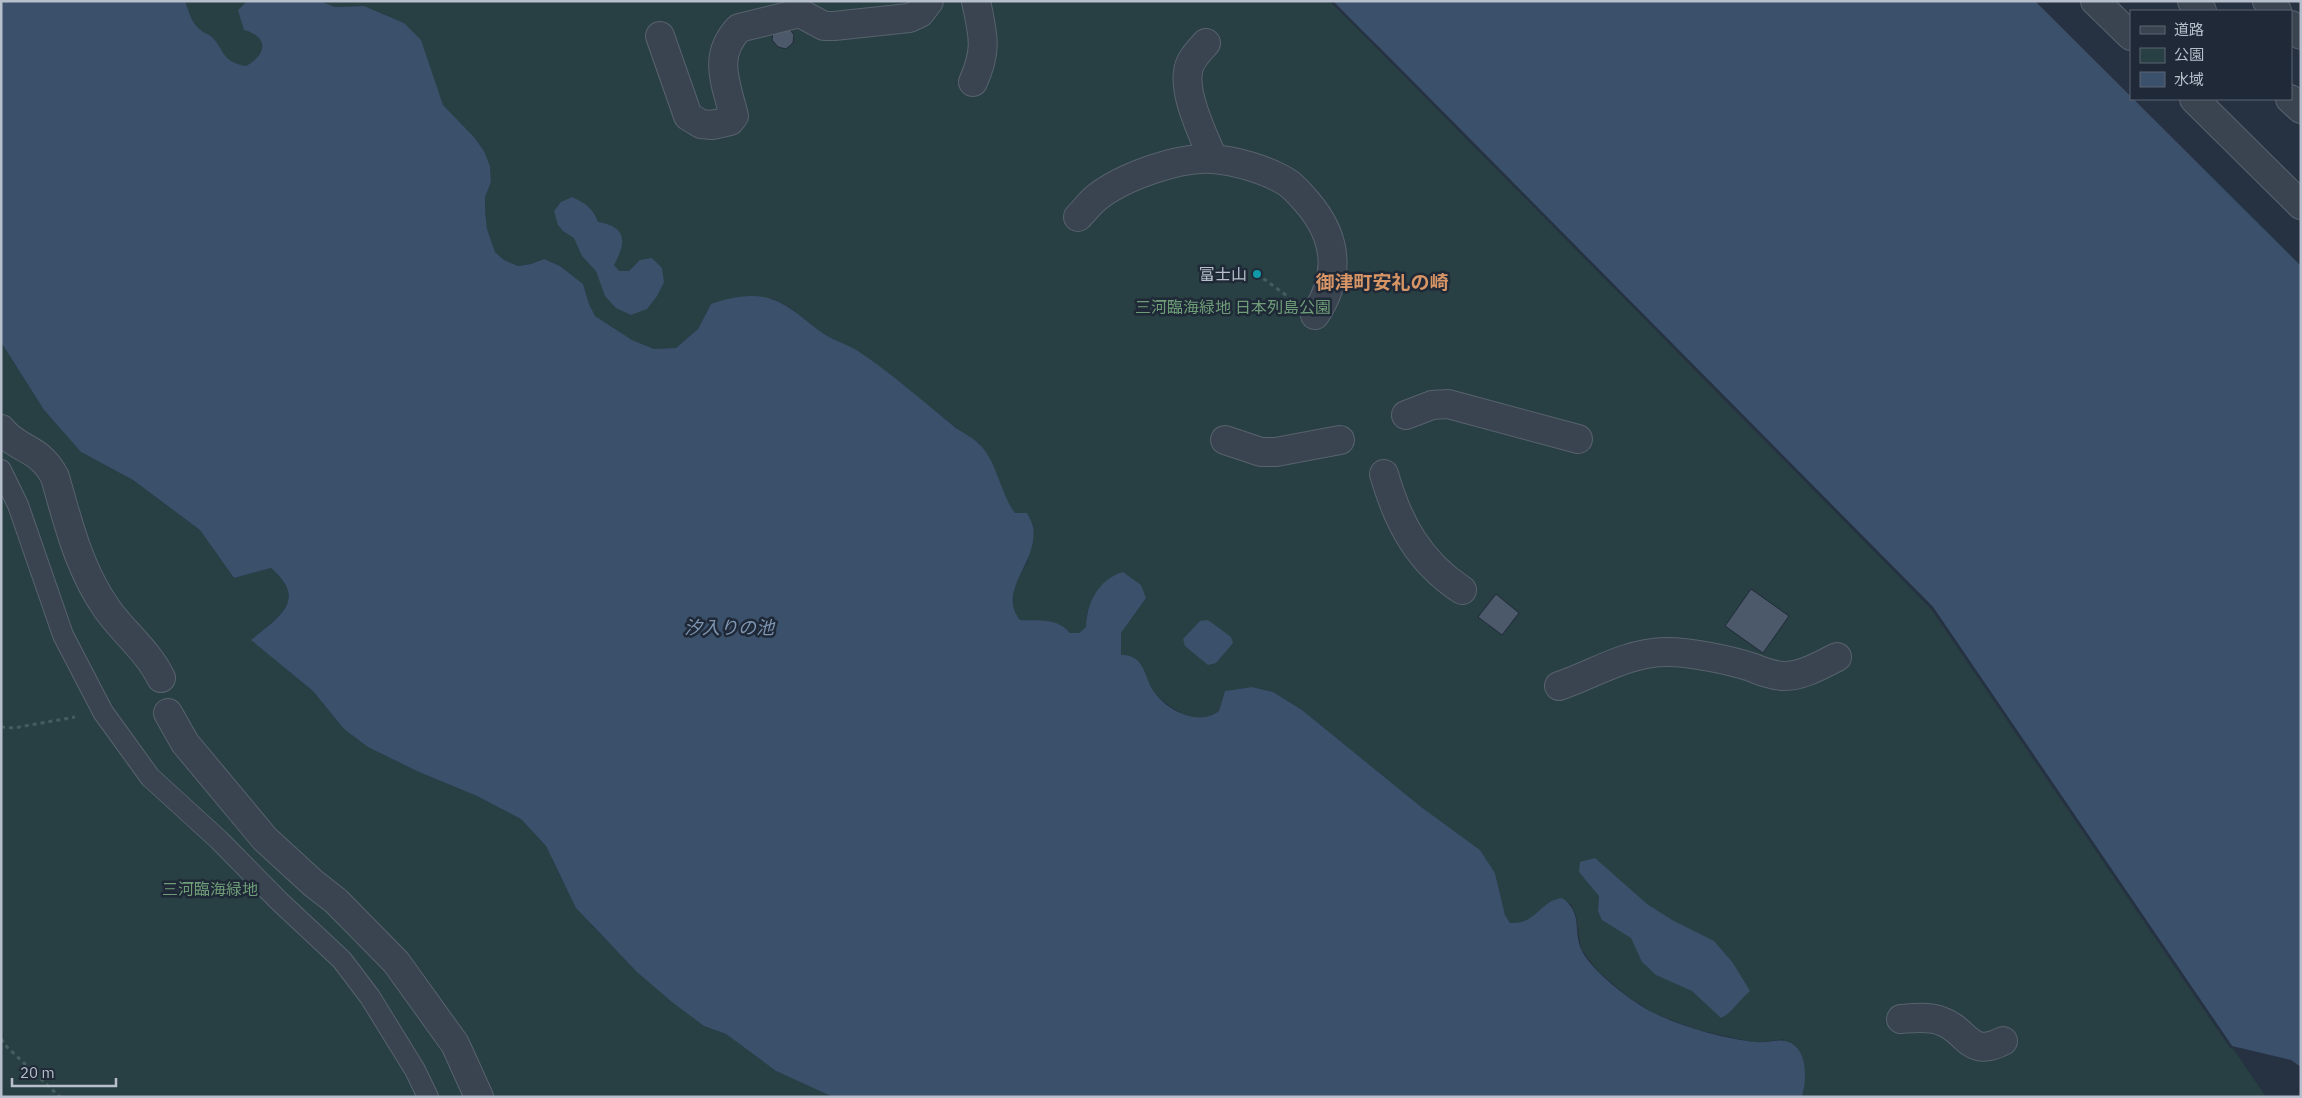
<svg xmlns="http://www.w3.org/2000/svg" width="2302" height="1098" font-family="'IBM Plex Sans','Noto Sans JP',sans-serif">
<rect width="100%" height="100%" fill="#263242"/>
<!-- green -->
<path fill="#284043" d="M185,1h62l-9,9 15,22 8,7 2,9 -7,12 -10,6c-25,-5 -20,-14 -34,-29 -3,-3 -7,-3 -10,-6 -10,-6 -13,-19 -17,-30z
M320,1h1009l49,45 555,561 333,490h-464l2,-7 -1,-31 -20,-20 -26,4 -59,-13 -45,-17 -27,-18 -28,-24 -17,-22 -5,-34 -5,-11 -27,3c-11,11 -18,17 -34,16l-5,-8 -10,-42 -15,-23 -59,-42 -119,-98 -29,-18 -21,-5 -27,4 -6,20c-36,26 -77,-32 -98,-55v-23l25,-35 -59,15 -1,14 -7,6h-9c-13,-16 -32,-12 -50,-13 -16,-20 -3,-40 8,-59l-13,-48 -10,-14 -17,-43 -9,-13 -21,-14 -102,-79 -31,-15 -17,-11 -19,-17 -16,-8 -22,-3 -40,8 -13,25 -22,19 -22,1 -22,-9 -37,-24 -6,-12 -6,-20 -23,-18 -16,-7 -13,5 -13,2 -14,-6 -9,-8 -8,-23 -2,-18v-14l6,-15 -1,-16 -6,-15 -10,-14 -31,-32 -13,-34 -26,-48 -40,-17 -29,1z
M1,342l43,68 37,42 52,28 67,50 34,48 37,-10c38,34 7,46 -19,72l61,51 31,38 25,18 50,25 58,24 44,23 25,27 15,32 32,49 22,22 89,77 22,8 50,37 57,26h-832z"/>
<!-- water -->
<path fill="#3b506b" d="M1,1h184c4,11 7,24 17,30 3,3 7,3 10,6 14,15 9,24 34,29 20,-11 24,-29 -2,-36l-6,-20 9,-9h73l15,6 29,-1 40,17 17,17 22,65 31,32 10,14 6,15 1,16 -6,15v14l2,18 8,23 9,8 14,6 13,-2 13,-5 16,7 23,18 6,20 6,12 37,24 22,9 22,-1 22,-19 13,-25c19,-7 43,-12 63,-4 19,7 33,23 50,34 11,7 23,10 34,17 34,23 66,51 98,77 7,5 16,9 22,15 18,15 22,50 37,70h12c2,4 5,9 6,14 6,36 -37,63 -13,93 18,1 37,-3 50,13h9l7,-6c1,-25 13,-48 37,-55l18,13 5,13 -25,35v22c6,0 12,1 17,6 7,7 9,20 14,28 13,21 46,38 67,22l6,-20 27,-4 21,5 29,18 119,97 59,43 15,23 10,42 5,8c28,1 29,-22 52,-25 21,15 11,31 19,51 8,20 53,55 73,64 28,14 71,26 102,29 14,2 27,-7 39,4 13,11 11,37 7,51h-969l-57,-26 -50,-37 -22,-8 -32,-24 -35,-30 -61,-64 -30,-62 -25,-27 -44,-23 -58,-24 -51,-25 -24,-18 -31,-38 -62,-51c29,-24 57,-40 20,-72l-37,10 -34,-48 -67,-50 -52,-28 -37,-42 -43,-68z
M1333,1h702l266,265v801l-10,-7 -59,-14 -299,-439z
M572,197c13,6 21,11 26,25 30,5 28,21 16,43l5,6h10l11,-11 12,-2 10,10 2,14 -7,14 -10,13 -16,6 -15,-7 -11,-12 -9,-25 -14,-15 -8,-18 -11,-7 -5,-6 -4,-14 7,-9z
M1208,620l23,17 2,6 -17,20 -8,2 -23,-19 -2,-7 17,-18z
M1595,858l52,46 25,16 42,21 19,22 17,28c-11,9 -18,22 -29,27l-29,-27 -36,-16 -14,-13 -11,-24 -29,-18 -4,-9 1,-15 -20,-24 1,-10z"/>
<!-- pier -->
<path fill="#263242" d="M1331,2l47,44 555,561 301,442 -4,-1 -299,-439z"/>
<!-- building -->
<path fill="#4c596b" stroke="#212b39" d="M789,28l5,7 -1,8 -7,6 -8,-2 -6,-7 1,-8z
M1751,589l38,27 -26,37 -38,-27z
M1496,594l23,19 -17,22 -24,-18z"/>
<g fill="none" stroke-linecap="round" stroke-linejoin="round">
<!-- service casing -->
<g stroke="#58626f" stroke-width="22">
<path id="service" d="M1,470l17,35 45,130 40,77 47,65 69,63 60,61 63,59 28,37 45,73 13,27"/>
</g>
<!-- pedestrian casing -->
<g stroke="#58626f" stroke-width="30">
<path id="pedestrian" d="M660,36l28,80 13,8 11,1 18,-4 4,-5c-8,-33 -22,-60 5,-88l61,-15 24,13h10l75,-8 11,-5 9,-12
M1206,43c-7,8 -17,17 -18,29 -4,25 16,64 25,87
M973,82c15,-33 10,-47 3,-81
M1078,217c6,-6 11,-13 18,-19 26,-21 84,-42 117,-39 24,2 55,11 75,24 7,5 13,12 19,19 31,36 34,74 8,113
M1406,415l26,-10 16,-1 130,35
M1,429c17,22 38,17 54,48 13,46 24,92 52,132 17,24 41,42 54,69
M1225,440l36,12h15l64,-12
M1384,474c14,49 35,88 78,116
M1559,686c35,-12 67,-33 105,-34 23,-1 65,8 87,15 10,4 22,9 33,9 19,0 37,-11 53,-19
M168,713l17,30 80,96 48,44 23,18 60,61 59,82 24,53
M1901,1019c13,-1 28,-3 40,2 27,9 27,38 62,20"/>
</g>
<!-- minor casing -->
<g stroke="#58626f" stroke-width="30">
<path id="minor" d="M2095,1l36,35
M2192,1l10,10
M2267,1l10,10
M2291,25l10,10
M2194,99l107,106
M2290,99l11,10"/>
</g>
<!-- path -->
<path stroke="#465d5f" stroke-width="3" stroke-dasharray="4 4" stroke-linecap="butt" d="M1257,274l33,24
M1,727l13,1 61,-11
M1,1039l6,8 53,50"/>
<!-- service -->
<use href="#service" stroke="#3a4451" stroke-width="20"/>
<!-- pedestrian -->
<use href="#pedestrian" stroke="#3a4451" stroke-width="28"/>
<!-- minor -->
<use href="#minor" stroke="#3a4451" stroke-width="28"/>
</g>
<!-- markers -->
<circle fill="#0f9aa8" stroke="#1f2937" stroke-width="2" cx="1257" cy="274" r="5"/>
<g text-anchor="middle" dominant-baseline="central" stroke-width="5" stroke-linejoin="round" paint-order="stroke">
<!-- poi labels -->
<g font-size="16" fill="#b7bfcc" stroke="#1f2937" text-anchor="end">
<text x="1247" y="274">富士山</text>
</g>
<!-- park labels -->
<g font-size="16" fill="#6e9d78" stroke="#1f2937">
<text x="1233" y="307">三河臨海緑地 日本列島公園</text>
<text x="210" y="889">三河臨海緑地</text>
</g>
<!-- water labels -->
<g font-size="18" font-style="italic" fill="#7e96b3" stroke="#1f2937">
<text x="729" y="627">汐入りの池</text>
</g>
<!-- quarter labels -->
<g font-size="19" font-weight="bold" fill="#d89566" stroke="#1f2937">
<text x="1382" y="282">御津町安礼の崎</text>
</g>
</g>
<!-- border -->
<rect width="2302" height="1098" fill="none" stroke="#b7bfcc" stroke-width="5"/>
<!-- legend -->
<rect x="2130" y="10" width="162" height="90" fill="#1f2937" stroke="#5c6573"/>
<rect x="2140" y="26" width="25" height="8" fill="#3a4451" stroke="#5c6573"/>
<text x="2174" y="35" font-size="15" fill="#b7bfcc">道路</text>
<rect x="2140" y="48" width="25" height="15" fill="#284043" stroke="#5c6573"/>
<text x="2174" y="60" font-size="15" fill="#b7bfcc">公園</text>
<rect x="2140" y="72" width="25" height="15" fill="#3b506b" stroke="#5c6573"/>
<text x="2174" y="85" font-size="15" fill="#b7bfcc">水域</text>
<!-- scale -->
<path d="M12 1078v8h104v-8" fill="none" stroke="#b7bfcc" stroke-width="2.5"/>
<text x="20" y="1078" font-size="15" fill="#b7bfcc" stroke="#1f2937" stroke-width="4" paint-order="stroke">20 m</text>
</svg>
